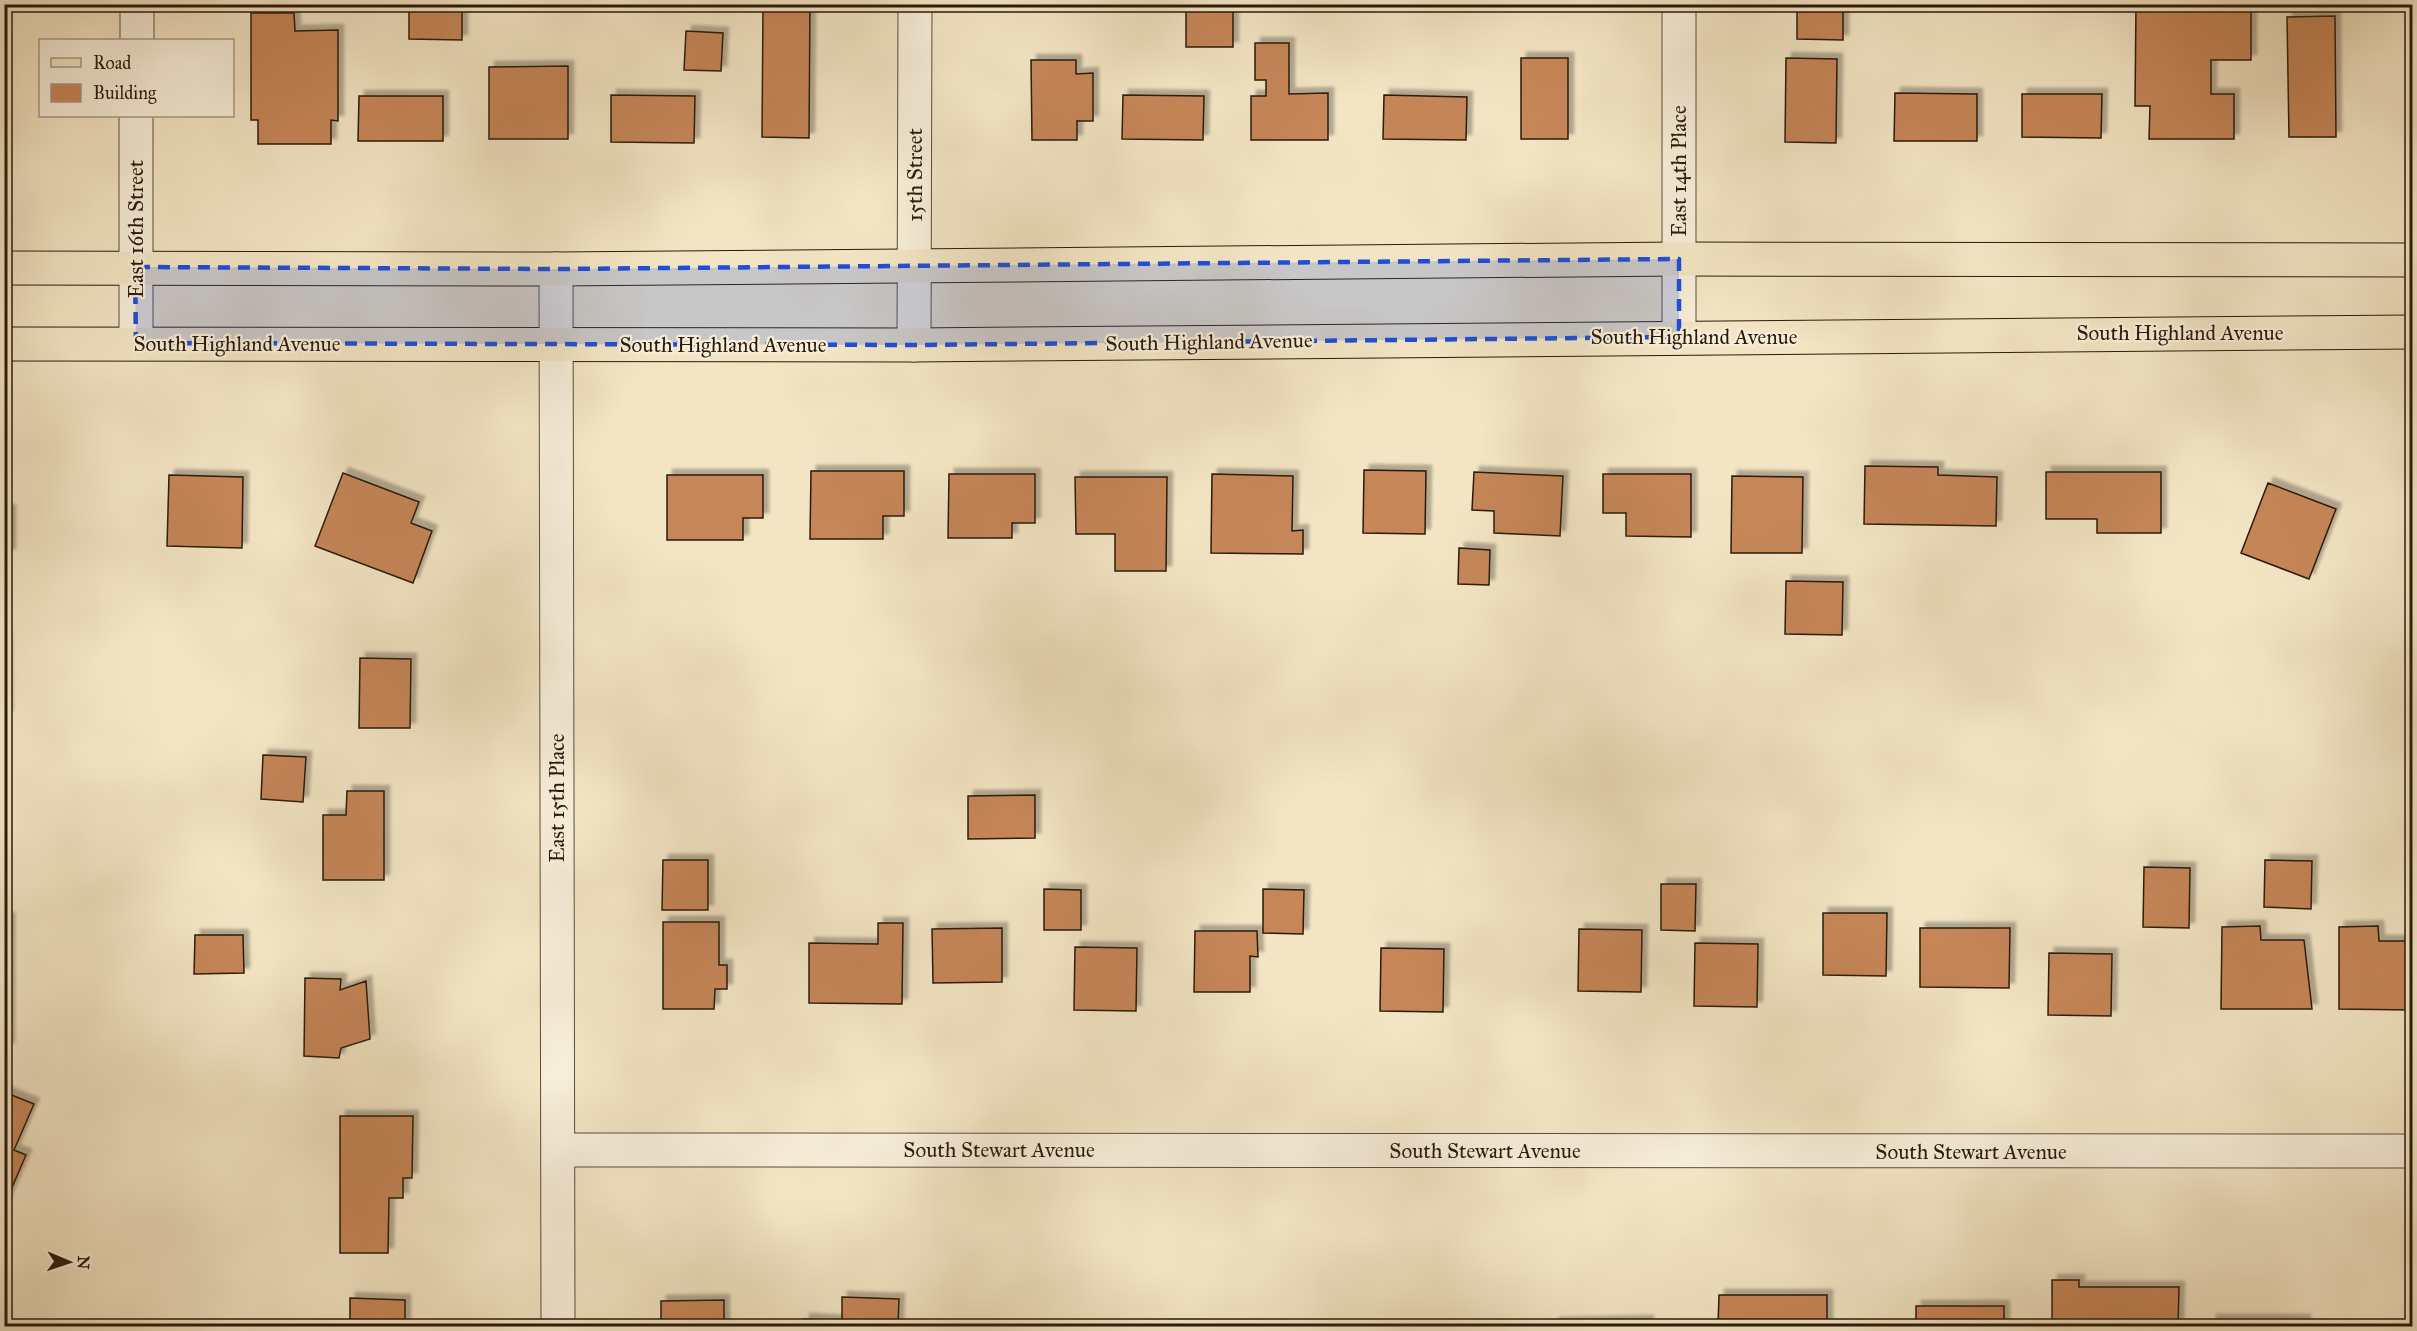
<svg xmlns="http://www.w3.org/2000/svg" width="2417" height="1331" font-family="'IM FELL Great Primer',serif">
<defs>
<filter id="shadow"><feDropShadow dx="5.5" dy="-5.5" stdDeviation="1.5" flood-color="#0004"/></filter>
</defs>
<rect width="100%" height="100%" fill="#f3e5c4"/>
<filter id="stains"><feTurbulence type="fractalNoise" baseFrequency=".00333" numOctaves="4"/><feColorMatrix values="0 0 0 0 .2 0 0 0 0 .09 0 0 0 0 .02 0 0 0 .5 -.17"/></filter>
<radialGradient id="worn" r=".72"><stop offset=".6" stop-color="#630" stop-opacity="0"/><stop offset="1" stop-color="#630" stop-opacity=".3"/></radialGradient>
<!-- building -->
<path fill="#c68659" stroke="#2a1a0a" stroke-width="1.5" filter="url(#shadow)" d="M409,4h53v36l-53,-1z
M763,4h47l-1,134 -47,-1z
M1186,4h47v43h-47z
M1797,4h46v36l-46,-1z
M2136,4h115v56h-40v34h23v45h-85l1,-33h-15z
M251,13h43l1,18 43,-1v91l-7,-1v24h-73v-24h-7z
M2335,16l1,121h-47l-2,-120z
M686,31l37,2 -2,38 -37,-1z
M1255,43h34v51l39,-1v47h-77v-44h15v-16h-11z
M1521,58h47v81h-47z
M1786,58l51,1 -1,84 -51,-1z
M1031,60h45v14l17,-1v48h-16v19h-45z
M568,66v73h-79v-72z
M1895,93l82,1v47h-83z
M2022,94h80l-1,44 -79,-1z
M611,95l84,1 -1,47 -83,-1z
M1123,95l81,1 -1,44 -81,-1z
M1384,95l83,2 -1,43 -83,-1z
M359,96h84v45h-85z
M1865,466l73,1v8l59,2 -1,49 -132,-2z
M1364,470l62,1 -1,63 -62,-1z
M811,471h93v45h-21v23h-73z
M1474,472l89,4 -3,60 -66,-3v-22l-22,-1z
M2046,472h115v61h-64v-14h-51z
M343,473l76,29 -8,21 21,8 -19,52 -98,-37z
M949,474h86v49h-23v15h-64z
M1212,474l81,2 -1,55 11,-1v24l-92,-1z
M1603,474h88v63l-65,-1v-23h-23z
M169,475l74,2 -1,71 -75,-2z
M667,475h96v43h-20v22h-76z
M1732,476l71,1 -1,76h-71z
M1075,477h92l-1,94h-51v-37h-39z
M2268,483l68,26 -27,70 -68,-26z
M4,510h6v44h-6z
M1459,548l31,2 -1,35 -31,-1z
M1786,581l57,1 -1,53 -57,-1z
M4,637h2l1,79h-3z
M360,658l51,1 -1,69h-51z
M263,755l43,2 -3,45 -42,-3z
M347,791h37v89h-61v-65h23z
M1035,795v43l-67,1v-43z
M663,860h45v50h-46z
M2265,860l47,1 -1,48 -47,-2z
M2144,867l46,1 -1,60 -46,-1z
M1661,884h35l-1,47 -34,-1z
M1044,889l37,1v40h-37z
M1263,889l41,1 -1,44 -40,-1z
M1823,913h64l-1,63 -63,-1z
M4,918h5v130h-5z
M663,922h56v43h8v24h-12l-1,20h-51z
M878,923h25l-1,81 -93,-1v-60l69,1z
M2260,926l1,14h43l8,69h-91l1,-82z
M2378,926l1,15h33v69l-73,-1v-82z
M1002,928v54l-69,1 -1,-54z
M1920,928h90l-1,60 -89,-1z
M1579,929l63,1 -1,62 -63,-1z
M1195,931h62l1,26 -8,-1v36h-56z
M195,935h48l1,38 -50,1z
M1695,943l63,1 -1,63 -63,-1z
M1075,947l62,1 -1,63 -62,-1z
M1381,948l63,1 -1,63 -63,-1z
M2049,953l63,1 -1,62 -63,-1z
M305,978l36,1 -1,11 26,-9 4,58 -29,9 -2,10 -35,-2z
M4,1092l30,12 -20,46 12,5 -22,51z
M340,1116h73l-1,62h-9v20h-14l-1,55h-48z
M2052,1280h27v7h100l-1,39h-126z
M1719,1295h108v31h-109z
M842,1297l57,2 -1,27h-94v-7l38,2z
M350,1298l55,2v26h-55z
M724,1300v26h-63v-25z
M1916,1306h88v20h-88z
M2211,1320h94v6h-94z
M1648,1321v5h-94v-3z"/>
<g fill="none" stroke-linecap="round" stroke-linejoin="round">
<!-- minor casing -->
<g stroke="#5c4d38" stroke-width="35">
<path id="minor" d="M137,40v-36
M556,269l2,1057
M1679,337v-333
M136,343v-227
M914,345l1,-341
M558,1150l1854,1"/>
</g>
<!-- major casing -->
<g stroke="#2a1a0a" stroke-width="35">
<path id="major" d="M4,268l552,1 1123,-10 733,1
M4,344l910,1 1498,-13"/>
</g>
<!-- minor -->
<use href="#minor" stroke="#f7eed9" stroke-width="33"/>
<!-- major -->
<use href="#major" stroke="#f3e5c4" stroke-width="33"/>
</g>
<!-- marked area -->
<path fill="#1d4ed8" fill-opacity="0.2" stroke="#1d4ed8" stroke-width="4.5" stroke-dasharray="12 8" stroke-linejoin="round" d="M1679,259v78l-765,8 -778,-2 -1,-76 421,2z"/>
<g text-anchor="middle" dominant-baseline="central" stroke-width="4.5" stroke-linejoin="round" paint-order="stroke">
<!-- street labels -->
<g font-size="21" fill="#2a1a0a" stroke="#f7eed9">
<text transform="translate(1679 171) rotate(-90)">East 14th Place</text>
<text transform="translate(915 175) rotate(-90)">15th Street</text>
<text transform="translate(136 229) rotate(-90)">East 16th Street</text>
<text x="2180" y="333">South Highland Avenue</text>
<text x="1694" y="337">South Highland Avenue</text>
<text transform="translate(1209 342) rotate(-1)">South Highland Avenue</text>
<text x="237" y="344">South Highland Avenue</text>
<text x="723" y="345">South Highland Avenue</text>
<text transform="translate(557 798) rotate(-90)">East 15th Place</text>
<text x="999" y="1150">South Stewart Avenue</text>
<text x="1485" y="1151">South Stewart Avenue</text>
<text x="1971" y="1152">South Stewart Avenue</text>
</g>
</g>
<!-- margin -->
<rect width="2417" height="1331" fill="none" stroke="#f3e5c4" stroke-width="24"/>
<rect x="6" y="6" width="2405" height="1319" fill="none" stroke="#2a1a0a" stroke-width="3"/>
<rect x="12" y="12" width="2393" height="1307" fill="none" stroke="#2a1a0a" stroke-width="1.5"/>
<!-- legend -->
<rect x="39" y="39" width="195" height="78" fill="#f7eed9" stroke="#a59986" stroke-width="1.5"/>
<rect x="51" y="58" width="30" height="9" fill="#f3e5c4" stroke="#a59986" stroke-width="1.5"/>
<text x="93" y="69" font-size="18" fill="#2a1a0a">Road</text>
<rect x="51" y="84" width="30" height="18" fill="#c68659" stroke="#a59986" stroke-width="1.5"/>
<text x="93" y="99" font-size="18" fill="#2a1a0a">Building</text>
<!-- north arrow -->
<g transform="translate(69 1262) rotate(92)" stroke="#f7eed9" stroke-width="4.5" paint-order="stroke">
<path d="M0-4.5L10 22L0 15L-10 22Z" fill="#2a1a0a"/>
<text y="-9" font-size="16" font-weight="bold" text-anchor="middle" fill="#2a1a0a">N</text>
</g>
<rect width="100%" height="100%" filter="url(#stains)"/>
<rect width="100%" height="100%" fill="url(#worn)"/>
</svg>
